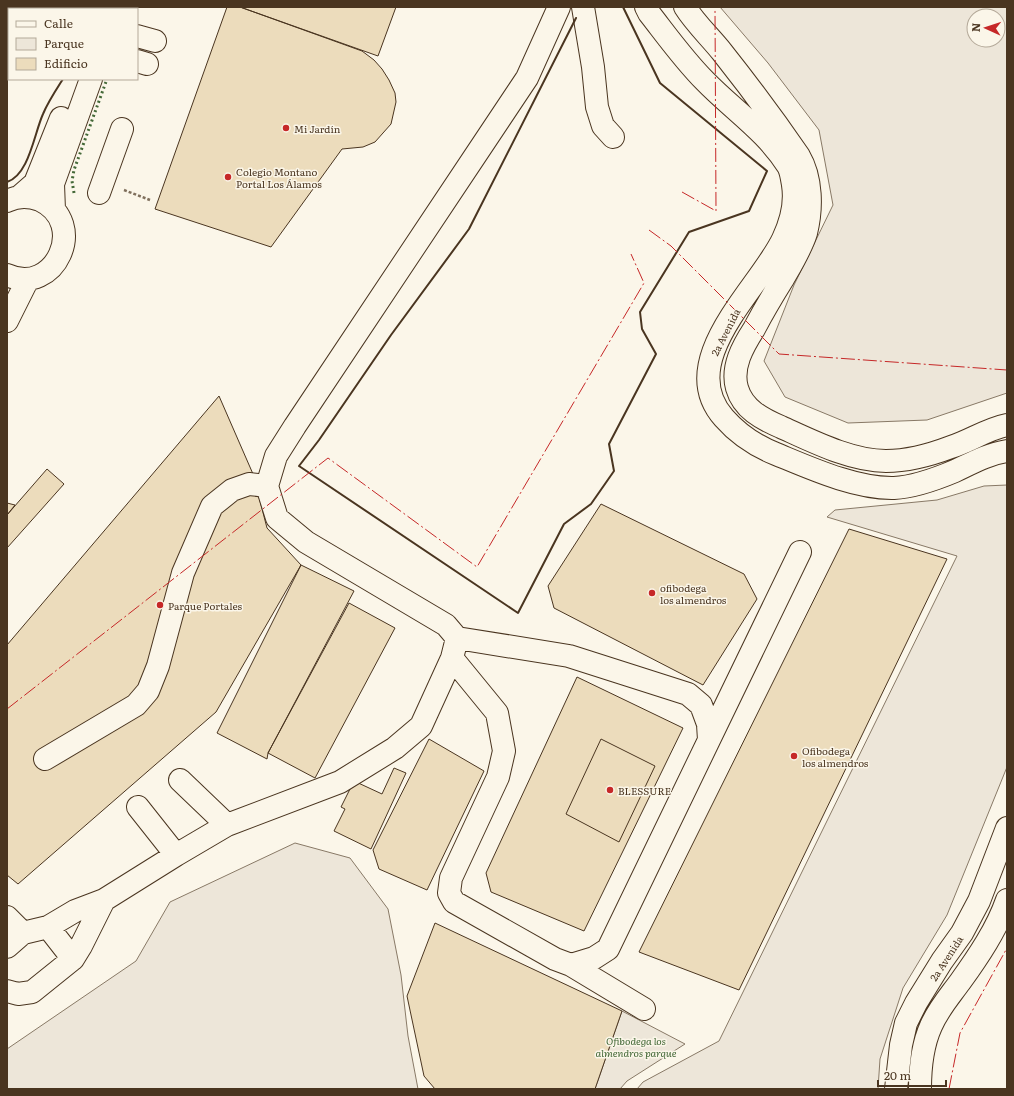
<svg xmlns="http://www.w3.org/2000/svg" width="1014" height="1096" font-family="Literata,serif">
<rect width="100%" height="100%" fill="#fbf6e9"/>
<!-- green -->
<path fill="#ede6d9" stroke="#887966" fill-rule="evenodd" d="M720,7h287v386l-80,27 -79,3 -63,-26 -21,-36 30,-76 39,-80 -14,-75 -51,-67zM974,16h24v24h-24z
M1007,485v282l-60,148 -44,73 -23,71 -2,30h-241l6,-7 76,-41 238,-485 -130,-39 8,-7 102,-10 47,-14z
M295,843l55,15 38,51 13,66 7,61 10,53h-411v-40l129,-88 34,-59z
M622,1011l63,33 -58,37 -7,8h-25z"/>
<!-- building -->
<path fill="#ecdcbc" stroke="#4a3520" d="M227,7h13l122,44 12,9 8,9 7,11 6,13 1,9 -5,22 -16,18 -12,5 -21,2 -71,98 -116,-38z
M240,7h156l-18,49z
M219,396l34,78 14,54 34,37 -85,147 -198,172 -11,-9v-230z
M47,469l17,15 -57,64v-33z
M7,503l8,2 -8,10z
M601,504l143,70 13,25 -54,86 -149,-77 -6,-22z
M849,529l98,30 -208,431 -100,-38z
M301,565l53,26 -86,162 -1,6 -50,-26z
M349,603l46,25 -80,150 -47,-25z
M577,677l106,51 -99,203 -93,-39 -5,-19z
M429,739l55,32 -57,119 -48,-21 -6,-19z
M601,739l54,27 -36,76 -53,-28z
M394,768l12,5 -35,76 -37,-18 11,-22 -4,-2 13,-26 28,13z
M435,923l187,88 -27,78h-160l-11,-13 -17,-80z"/>
<g fill="none" stroke-linecap="round" stroke-linejoin="round">
<!-- minor casing -->
<g stroke="#4a3520" stroke-width="24">
<path id="minor" d="M583,7l10,60 4,40 6,19 10,11
M100,9l1,-2
M137,36l18,5
M137,61l10,3
M99,193l23,-64
M19,197l16,-14 26,-65
M7,201c10,-5 22,-5 33,-1 49,23 15,97 -33,75
M54,210l-1,-26 38,-105
M7,321l21,-42
M452,658l45,55 7,38 -6,26 -47,101 -2,15 5,9 101,57 16,6 23,-7 14,-9 101,-209 -1,-16 -7,-19 -13,-11 -119,-38 -112,-18
M709,740l91,-188
M45,759l91,-54 12,-14 10,-25 25,-93 29,-67 20,-16 17,-6 18,2
M180,780l47,45
M138,807l38,48
M7,917l16,16 -16,14
M48,927l25,32
M23,933l25,-6 27,-16 29,-11
M571,965l73,44
M7,991l11,3 14,-2 41,-33 8,-13 23,-46 72,-45 51,-30 113,-43 55,-34 26,-22 31,-68 5,-20 -11,-13 -140,-83 -29,-24 -10,-32 9,-30 19,-30 232,-348 32,-71"/>
</g>
<!-- major casing -->
<g stroke="#4a3520" stroke-width="24">
<path id="major" d="M646,7l3,6c18,23 35,47 56,68 27,28 62,51 83,85 3,5 4,13 5,19 3,19 -2,37 -10,54 -23,49 -110,122 -59,179 14,16 32,28 52,36 34,14 80,35 118,34 20,-1 42,-9 61,-17 17,-8 33,-17 52,-20
M685,7c10,16 25,30 37,45 27,34 53,69 77,104 13,22 13,53 7,77 -5,16 -15,32 -23,46 -10,16 -20,33 -29,50 -11,17 -23,38 -17,59 6,21 25,31 44,39 31,14 70,34 105,34 23,0 44,-6 65,-14 19,-6 36,-18 56,-22
M896,1089l5,-44 5,-22 10,-20 26,-42 20,-28 17,-32 28,-73
M920,1089c0,-22 2,-43 11,-63 8,-18 18,-29 29,-44 18,-25 37,-53 47,-82"/>
</g>
<!-- path -->
<path stroke="#7f6f5c" stroke-width="2.5" stroke-dasharray="3 2" stroke-linecap="butt" d="M124,190l26,10"/>
<!-- minor -->
<use href="#minor" stroke="#fbf6e9" stroke-width="22"/>
<!-- major -->
<use href="#major" stroke="#fbf6e9" stroke-width="22"/>
<!-- hedge -->
<path stroke="#436837" stroke-width="3" stroke-dasharray="2 3" stroke-linecap="butt" d="M132,9l1,-2
M74,193l-2,-12 2,-11 33,-91"/>
<!-- wall -->
<path stroke="#4a3520" stroke-width="2" d="M576,18l-107,211 -78,106 -72,105 -20,26 219,147 46,-89 27,-20 23,-33 -5,-27 47,-90 -14,-25 -2,-17 49,-80 60,-21 18,-40 -107,-88 -37,-76
M7,182c22,-7 27,-48 36,-68 5,-12 13,-24 20,-35"/>
<!-- power -->
<path stroke="#c62828" stroke-width="1" stroke-dasharray="14 3 2 3" stroke-linecap="butt" d="M682,192l34,19 -1,-204
M649,230l22,16 108,108 228,16
M7,709l321,-251 149,109 167,-284 -13,-29
M949,1089l11,-56 47,-85"/>
</g>
<!-- markers -->
<g fill="#c62828" stroke="#fbf6e9" stroke-width="1.5">
<circle cx="286" cy="128" r="4"/>
<circle cx="228" cy="177" r="4"/>
<circle cx="652" cy="593" r="4"/>
<circle cx="160" cy="605" r="4"/>
<circle cx="794" cy="756" r="4"/>
<circle cx="610" cy="790" r="4"/>
</g>
<g text-anchor="middle" dominant-baseline="central" stroke-width="3" stroke-linejoin="round" paint-order="stroke">
<!-- poi labels -->
<g font-size="10" fill="#4a3520" stroke="#fbf6e9" text-anchor="start">
<text x="294" y="128">Mi Jardín</text>
<text x="236" y="171">Colegio Montano<tspan x="236" dy="12">Portal Los Álamos</tspan></text>
<text x="660" y="587">ofibodega<tspan x="660" dy="12">los almendros</tspan></text>
<text x="168" y="605">Parque Portales</text>
<text x="802" y="750">Ofibodega<tspan x="802" dy="12">los almendros</tspan></text>
<text x="618" y="790">BLESSURE</text>
</g>
<!-- street labels -->
<g font-size="10" fill="#4a3520" stroke="#fbf6e9">
<text transform="translate(725 332) rotate(-63)">2a Avenida</text>
<text transform="translate(946 958) rotate(-57)">2a Avenida</text>
</g>
<!-- park labels -->
<g font-size="10" font-style="italic" fill="#436837" stroke="#fbf6e9">
<text x="636" y="1040">Ofibodega los<tspan x="636" dy="12">almendros parque</tspan></text>
</g>
</g>
<!-- border -->
<rect width="1014" height="1096" fill="none" stroke="#4a3520" stroke-width="16"/>
<!-- legend -->
<rect x="8" y="8" width="130" height="72" fill="#fbf6e9" stroke="#b4a999"/>
<rect x="16" y="21" width="20" height="6" fill="#fbf6e9" stroke="#b4a999"/>
<text x="44" y="28" font-size="12" fill="#4a3520">Calle</text>
<rect x="16" y="38" width="20" height="12" fill="#ede6d9" stroke="#b4a999"/>
<text x="44" y="48" font-size="12" fill="#4a3520">Parque</text>
<rect x="16" y="58" width="20" height="12" fill="#ecdcbc" stroke="#b4a999"/>
<text x="44" y="68" font-size="12" fill="#4a3520">Edificio</text>
<!-- north arrow -->
<g transform="translate(986 28) rotate(273)"><circle r="19" fill="#fbf6e9" stroke="#b4a999"/>
<path d="M0-3L7 15L0 10L-7 15Z" fill="#c62828"/>
<text y="-6" font-size="11" font-weight="bold" text-anchor="middle" fill="#4a3520">N</text>
</g>
<!-- scale -->
<path d="M878 1080v6h68v-6" fill="none" stroke="#4a3520" stroke-width="2"/>
<text x="884" y="1080" font-size="12" fill="#4a3520" stroke="#fbf6e9" stroke-width="3" paint-order="stroke">20 m</text>
</svg>
